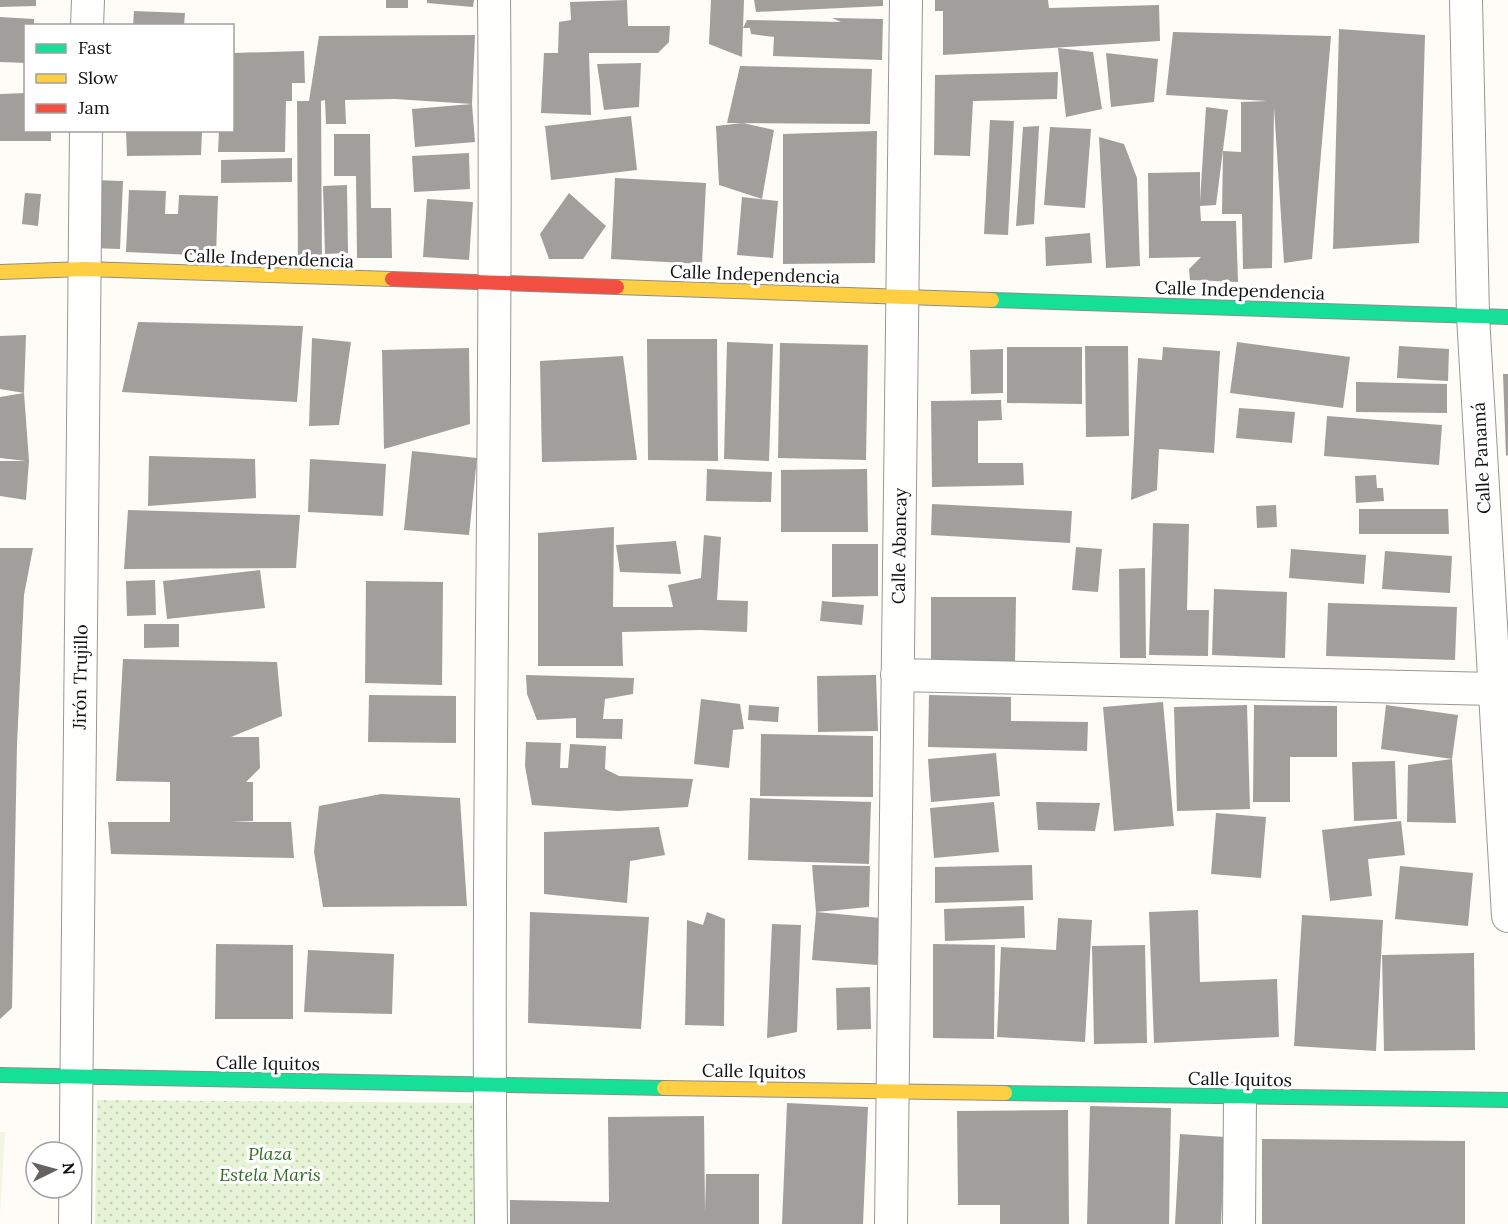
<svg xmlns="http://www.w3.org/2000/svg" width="1508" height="1224" font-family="Lora,serif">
<defs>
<pattern id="park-dots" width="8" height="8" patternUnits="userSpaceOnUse" patternTransform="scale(1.5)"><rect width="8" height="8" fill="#e7f3d7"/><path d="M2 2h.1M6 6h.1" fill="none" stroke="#c5cfb8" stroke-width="1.8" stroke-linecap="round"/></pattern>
</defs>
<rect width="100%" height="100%" fill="#fdfcf7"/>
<!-- park -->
<path fill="url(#park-dots)" d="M97,1100l396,3 6,121h-404z"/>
<!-- pitch -->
<path fill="#f0f6e1" d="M0,1132h5l-5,83z"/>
<!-- building -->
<path fill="#a19f9c" d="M0,0h36v6l-36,1z
M386,0h22v8h-22z
M427,0h47l-1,7 -46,-4z
M627,0l1,26h42l-1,16 -11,11h-69l2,62 -50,-2 3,-60h14l1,-31 12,-2 -1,-18z
M711,0h33l-1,28 4,-8 94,2 -9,-4 51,1 -1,41 -109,-4 1,-19 -23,-3 -1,-6h-7l-1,29 -33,-13z
M754,0h129v6l-127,6z
M935,0h113l1,8 110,-3 1,36 -217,14v-44h-8z
M134,11l51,2 -1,13h-51z
M0,17l34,2v7h-8v37l-26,-1z
M1339,29l86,6 -6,208 -86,6z
M1173,32l158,4 -19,223 -28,4 -10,-156 -2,161 -29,1 -1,-55h-20l1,-63 18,1v-50l26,-1 -101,-6z
M475,35l-3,69 3,38 -60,5 -3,-38 60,-5 -77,-5 -50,1 1,24h-20l-1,-24 -4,1 1,167 -24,-1 -1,-166h12l10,-65z
M1058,48l35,4 9,57 -36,8z
M304,51l1,32h-13v18h-6l-1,51h-67l1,-22h13v-77z
M1106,53l52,6 -4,43 -43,5z
M641,63l-2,44 -35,3 -7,-46z
M740,66l132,3 -2,55 -143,-1z
M1058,72l-1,27 -84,2 -3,55 -36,-1 1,-80z
M26,93v37h25v11h-51v-47z
M1206,107l22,3 -12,95 -16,1 1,15h35l2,61 -48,-2 -1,-11 12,-12 -52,1 -1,-85 52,-1v29z
M631,116l6,54 -86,10 -6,-54z
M990,120l24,1 -6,114 -24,-1z
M743,123l31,7 -12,69 -43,-14 -3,-59z
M1039,126l-5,98 -18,2 7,-99z
M1050,127l41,2 -6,79 -41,-3z
M126,130h76l-1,25 -74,1z
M877,131l-2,132 -92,1v-130z
M334,134h36l1,74h20l1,50h-35l-1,-82h-22z
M1099,137l25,7 13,34 3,88 -34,2z
M469,153l1,36 -56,3 -2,-36z
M292,158v24l-71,1v-23z
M615,178l91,5 -4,81 -91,-5z
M92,180l31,1 -3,68 -30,-1z
M347,185l1,68 -23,1 -2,-68z
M129,190l37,1 -1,23h13l1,-19 39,1 -2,60 -90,-4z
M25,193l16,1 -3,32 -16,-2z
M569,193l37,33 -23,33h-34l-9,-25z
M742,197l36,4 -5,57 -36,-3z
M427,199l46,3 -4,58 -46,-3z
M1090,233l2,30 -46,3 -1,-29z
M138,322l165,4 -6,76 -175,-10z
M26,335l-2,58 -24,-4v-53z
M312,338l39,4 -12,83 -30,1z
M647,339h70l1,122 -70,-1z
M727,342l46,2 -4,117 -45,-2z
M1237,342l113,15 -7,51 -113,-15z
M780,343l88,2 -2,115 -88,-2z
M1085,346h43l1,90 -43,1z
M1399,346l50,3 -1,32 -51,-3z
M1007,347h75v57l-75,-1z
M1163,347l57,4 -6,102 -55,-4 -2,41 -26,10 7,-142 24,2z
M469,348l1,76 -86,25 -2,-99z
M1003,349v44l-32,1 -1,-44z
M623,356l14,104 -95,2 -2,-101z
M1503,374h5v81l-2,1z
M1356,382l91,2v29l-91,-1z
M24,393l5,68 -3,39 -26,-4v-35h26l-26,-3v-61z
M1001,400l1,20 -24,1v42h45l1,22 -92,2 -1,-86z
M1239,408l56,4 -3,31 -56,-5z
M1327,416l115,9 -3,40 -115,-9z
M412,451l65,7 -8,77 -65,-5z
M149,456l106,3 1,39 -108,8z
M310,459l76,5 -3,52 -75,-4z
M707,469l65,3 -1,30 -65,-1z
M867,469l1,63h-87v-62z
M1376,475l1,13h6l1,13 -28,2 -1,-27z
M932,504l140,7 -2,32 -139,-8z
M1276,505l1,22 -20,1 -1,-22z
M1359,509h89l1,25h-90z
M128,510l172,5 -4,53 -172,1z
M1153,523l36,1 -2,86h22l-1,46 -59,-1z
M614,527l-1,80h60l-5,-22 33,-7 3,-43 17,2 -4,63 31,1 -1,31 -47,-2 -78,2 1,34h-85v-133z
M676,541l5,33 -61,-2 -4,-27z
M832,544h46v52l-46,1z
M1076,547l26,2 -4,43 -26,-2z
M0,548h33l-9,47 -7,149 -5,264 -12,11z
M1291,549l75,6 -2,29 -75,-6z
M1385,551l67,5 -2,37 -68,-4z
M1145,568l1,90h-26l-1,-89z
M260,570l5,38 -98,11 -4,-38z
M155,580l1,35 -29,1 -1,-35z
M366,581l77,1 -1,103 -77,-2z
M1214,589l73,3 -2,66 -73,-3z
M931,597h85l-1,66 -84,-1z
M822,601l42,4 -2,20 -42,-4z
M1328,603l129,4 -2,53 -129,-4z
M144,624h35v23l-35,1z
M123,659l154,3 5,54 -51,21h28l1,31 -14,14h7v39l-22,1h60l3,36 -183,-4 -3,-32h62v-40l-54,-1z
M526,675l108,3 -1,16 -28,5 -2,20h20l-1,20 -46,-1v-20l-39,2 -10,-26z
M876,675l2,56 -60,1 -1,-56z
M369,695l87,1v47l-88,-1z
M929,695l82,2v24l77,1 -1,29 -159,-4z
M701,699l39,5 4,25 -11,1 -4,38 -35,-4z
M1163,702l11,124 -60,5 -11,-124z
M749,705l30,2 -1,15 -30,-2z
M1247,705l3,104 -73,2 -3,-104z
M1254,705l83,1v51h-47v45h-37z
M1386,705l72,10 -6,44 4,64 -49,-1 1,-57 44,-6 -71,-10z
M761,734l112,2v61l-113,-1z
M526,742l35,1 -1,25h8l2,-24 36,2 -1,23 14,7 74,3 -5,28 -70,4 -86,-6 -7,-39z
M996,753l4,43 -69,6 -3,-43z
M1395,761l2,58 -43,2 -2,-59z
M381,794l79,4 7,108 -144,1 -9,-55 5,-46z
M750,798l121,4 -2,62 -121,-4z
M994,802l5,50 -65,6 -4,-50z
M1036,802l64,1 -5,28 -57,-1z
M1216,813l50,4 -5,61 -50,-4z
M1401,821l4,34 -37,4 4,37 -42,5 -8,-71z
M659,827l6,28 -35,6 -3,42 -83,-9v-62z
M812,865l58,1 -1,41 -53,5 65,6 -4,47 -65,-5 4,-48z
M1032,865l1,35 -98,3v-36z
M1400,866l73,7 -5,53 -73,-7z
M1024,906l1,32 -80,3 -1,-32z
M1198,910l2,72 77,-3 2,58 -125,6 -5,-131z
M530,912l119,5 -8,112 -113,-6z
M707,912l18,7 -1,107 -39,-1 2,-105 16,5z
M1302,915l81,5 -7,131 -82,-5z
M1058,918l34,2 -7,122 -88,-5 4,-90 55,3z
M772,924l29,1 -4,107 -30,6z
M216,944l77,1v74h-78z
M933,944l62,1 -1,94 -61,-1z
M1145,945l2,98 -53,1 -2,-98z
M308,950l86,4 -2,60 -88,-2z
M1474,953l1,97 -91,1 -2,-96z
M870,987l1,42 -34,1 -1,-42z
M787,1103l81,4 -5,117h-81z
M1090,1106l81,2 -2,116h-82z
M1068,1110l1,114h-69v-19h-42l-1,-94z
M704,1116l1,97 1,-39h53v50h-249v-24l99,2 -1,-85z
M1180,1134l45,3 -4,87h-46z
M1262,1139l203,2v83h-203z"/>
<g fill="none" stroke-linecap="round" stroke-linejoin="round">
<!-- street casing -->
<g stroke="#979795" stroke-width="34">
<path id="street" d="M1466,0l7,316 35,600
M87,26l1,-26
M897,675l597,14
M75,1224l11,-1094
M491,1224c-5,-408 7,-816 3,-1224
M891,1224l15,-1224
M1239,1224l1,-127"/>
</g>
<!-- fast casing -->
<g stroke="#8e8d8b" stroke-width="16">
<path id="fast" d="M992,300l516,17
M0,1075l664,13
M1005,1093l503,7"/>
</g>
<!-- slow casing -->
<g stroke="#8e8d8b" stroke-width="16">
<path id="slow" d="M0,272l84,-3 308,10
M617,287l375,13
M664,1088l341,5"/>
</g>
<!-- jam casing -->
<g stroke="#8e8d8b" stroke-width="16">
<path id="jam" d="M392,279l225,8"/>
</g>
<!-- street -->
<use href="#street" stroke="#fffffe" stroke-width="32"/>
<!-- fast -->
<use href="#fast" stroke="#16e098" stroke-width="14"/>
<!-- slow -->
<use href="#slow" stroke="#ffcf43" stroke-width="14"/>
<!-- jam -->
<use href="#jam" stroke="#f24e42" stroke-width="14"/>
</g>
<g text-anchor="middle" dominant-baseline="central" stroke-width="6" stroke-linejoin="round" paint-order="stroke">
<!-- street labels -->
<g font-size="18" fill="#111" stroke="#fff">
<text transform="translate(269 258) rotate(2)">Calle Independencia</text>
<text transform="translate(755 274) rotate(2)">Calle Independencia</text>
<text transform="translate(1240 290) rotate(2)">Calle Independencia</text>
<text transform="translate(1481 458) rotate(-93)">Calle Panamá</text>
<text transform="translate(899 546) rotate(-89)">Calle Abancay</text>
<text transform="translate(80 677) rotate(-89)">Jirón Trujillo</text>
<text transform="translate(268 1063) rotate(1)">Calle Iquitos</text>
<text transform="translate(754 1071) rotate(1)">Calle Iquitos</text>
<text transform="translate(1240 1079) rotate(1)">Calle Iquitos</text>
</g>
<!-- park labels -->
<g font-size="18" font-style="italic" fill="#2f6b1f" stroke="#fff">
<text x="270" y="1153">Plaza<tspan x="270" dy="21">Estela Maris</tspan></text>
</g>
</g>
<!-- legend -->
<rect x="24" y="24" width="210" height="108" fill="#ffffff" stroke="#a0a0a0" stroke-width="1.5"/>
<rect x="36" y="44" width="30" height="9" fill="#16e098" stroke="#a0a0a0" stroke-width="1.5"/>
<text x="78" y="54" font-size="18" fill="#111111">Fast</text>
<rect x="36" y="74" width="30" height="9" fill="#ffcf43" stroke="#a0a0a0" stroke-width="1.5"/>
<text x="78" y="84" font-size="18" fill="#111111">Slow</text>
<rect x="36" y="104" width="30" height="9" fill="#f24e42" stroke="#a0a0a0" stroke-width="1.5"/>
<text x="78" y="114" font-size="18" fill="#111111">Jam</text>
<!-- north arrow -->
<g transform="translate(54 1170) rotate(85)"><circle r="28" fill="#ffffff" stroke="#a0a0a0" stroke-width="1.5"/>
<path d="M0-4.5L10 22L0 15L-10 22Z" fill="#646362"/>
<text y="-9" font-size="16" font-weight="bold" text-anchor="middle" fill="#111111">N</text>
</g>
</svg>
